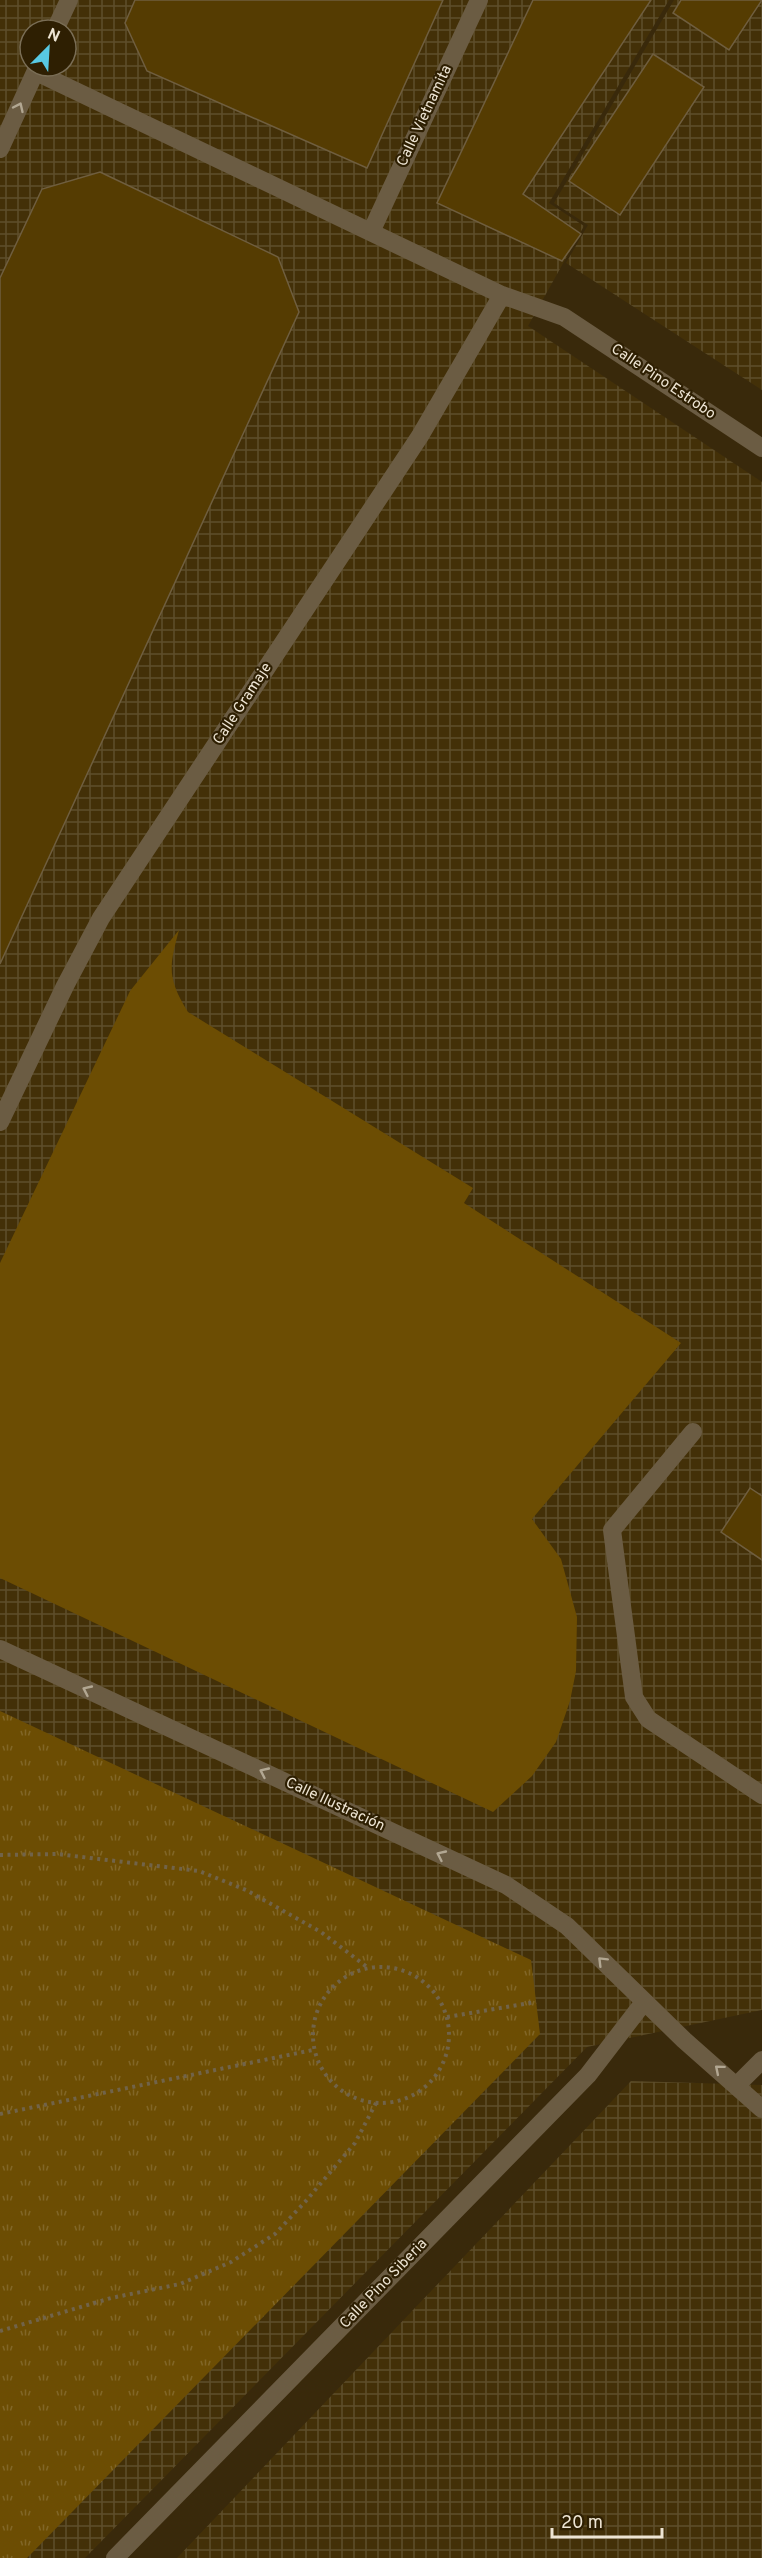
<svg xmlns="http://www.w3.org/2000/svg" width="762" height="2558" font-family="Overpass,sans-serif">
<defs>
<pattern id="industrial-grid" width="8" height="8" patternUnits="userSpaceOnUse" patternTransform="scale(1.5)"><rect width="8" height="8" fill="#433008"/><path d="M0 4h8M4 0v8" fill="none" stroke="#5e4e2b"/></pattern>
<pattern id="park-tufts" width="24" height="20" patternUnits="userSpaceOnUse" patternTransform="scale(1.5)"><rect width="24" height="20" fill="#6c4d03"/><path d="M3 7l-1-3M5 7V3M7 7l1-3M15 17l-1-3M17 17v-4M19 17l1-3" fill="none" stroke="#816627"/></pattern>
</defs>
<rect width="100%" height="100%" fill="#39290b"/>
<!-- industrial -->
<path fill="url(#industrial-grid)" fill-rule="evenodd" d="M0,0h669l-120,203 35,23 -56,100 234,156v1528l-175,37 -502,511h-85zM30,30h36v36h-36z
M674,0h88v390l-196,-127 22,-38 -34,-22z
M631,2081l131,4v473h-585z"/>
<!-- green -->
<path fill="#6c4d03" d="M179,930c-10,37 -12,48 9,82l285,176 -9,15 217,140 -149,176 29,40 16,58 -1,54 -6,30 -14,41 -24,34 -39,36 -493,-234v-315l130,-272z"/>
<!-- park -->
<path fill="url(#park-tufts)" d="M0,1711l531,249 9,74 -513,524h-27z"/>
<!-- building -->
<path fill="#553c02" stroke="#6f5e3f" stroke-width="1.5" d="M135,0h308l-76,168 -220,-97 -22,-48z
M533,0h118l-128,194 58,40 -19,27 -125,-58z
M681,0h81l-33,50 -56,-37z
M653,54l51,33 -84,128 -51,-34z
M100,172l178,85 21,55 -299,652v-686l42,-89z
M750,1488l12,8v64l-41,-28z"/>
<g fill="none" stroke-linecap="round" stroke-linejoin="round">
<!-- path -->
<path stroke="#716349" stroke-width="4" stroke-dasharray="3 4.5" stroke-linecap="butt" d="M0,1855l57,-1 142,17 47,19 75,42 46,35
M313 2035a68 68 0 1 1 136 0a68 68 0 1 1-136 0Z
M447,2017l89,-15
M0,2114l313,-64
M0,2331l111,-33 69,-14 51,-22 44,-28 30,-32 50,-59 21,-40"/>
<!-- minor -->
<path stroke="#6b5c43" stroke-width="18" d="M55,30l14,-30
M36,72l466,223 62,22 198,131
M0,149l38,-83
M371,232l108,-232
M0,1122l65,-136 36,-68 319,-482 82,-141
M693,1432l-81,98 22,167 14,22 114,76
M0,1649l506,236 61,41 117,114 78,69
M737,2085l25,-25
M115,2558l473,-483 56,-73"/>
</g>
<!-- one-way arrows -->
<defs><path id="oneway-chevron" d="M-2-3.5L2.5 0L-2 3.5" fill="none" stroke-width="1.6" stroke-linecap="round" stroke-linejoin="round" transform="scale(1.5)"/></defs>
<g stroke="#b2a792">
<use href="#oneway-chevron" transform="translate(19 107) rotate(-65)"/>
<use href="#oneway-chevron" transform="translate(87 1690) rotate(-155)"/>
<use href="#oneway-chevron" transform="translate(264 1772) rotate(-155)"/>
<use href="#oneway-chevron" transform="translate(441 1855) rotate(-155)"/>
<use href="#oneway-chevron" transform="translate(602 1961) rotate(-135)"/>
<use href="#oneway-chevron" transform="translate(719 2069) rotate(-140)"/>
</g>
<g text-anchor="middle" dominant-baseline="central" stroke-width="4.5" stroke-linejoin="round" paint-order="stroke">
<!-- street labels -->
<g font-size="15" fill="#ede4d3" stroke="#2e1f02">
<text transform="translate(425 116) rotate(-65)">Calle Vietnamita</text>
<text transform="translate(663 382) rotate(34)">Calle Pino Estrobo</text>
<text transform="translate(243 704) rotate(-57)">Calle Gramaje</text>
<text transform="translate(335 1805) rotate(25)">Calle Ilustración</text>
<text transform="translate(384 2284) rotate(-46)">Calle Pino Siberia</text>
</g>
</g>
<!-- north arrow -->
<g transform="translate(48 48) rotate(24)"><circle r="28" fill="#2e1f02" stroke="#7a6e56" stroke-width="1.5"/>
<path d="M0-4.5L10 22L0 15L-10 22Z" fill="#58c9e3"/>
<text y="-9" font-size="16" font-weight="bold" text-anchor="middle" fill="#ede4d3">N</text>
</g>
<!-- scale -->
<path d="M552 2528v9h110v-9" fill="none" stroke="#ede4d3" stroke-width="3"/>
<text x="561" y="2528" font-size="18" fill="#ede4d3" stroke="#2e1f02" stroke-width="4.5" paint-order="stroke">20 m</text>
</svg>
